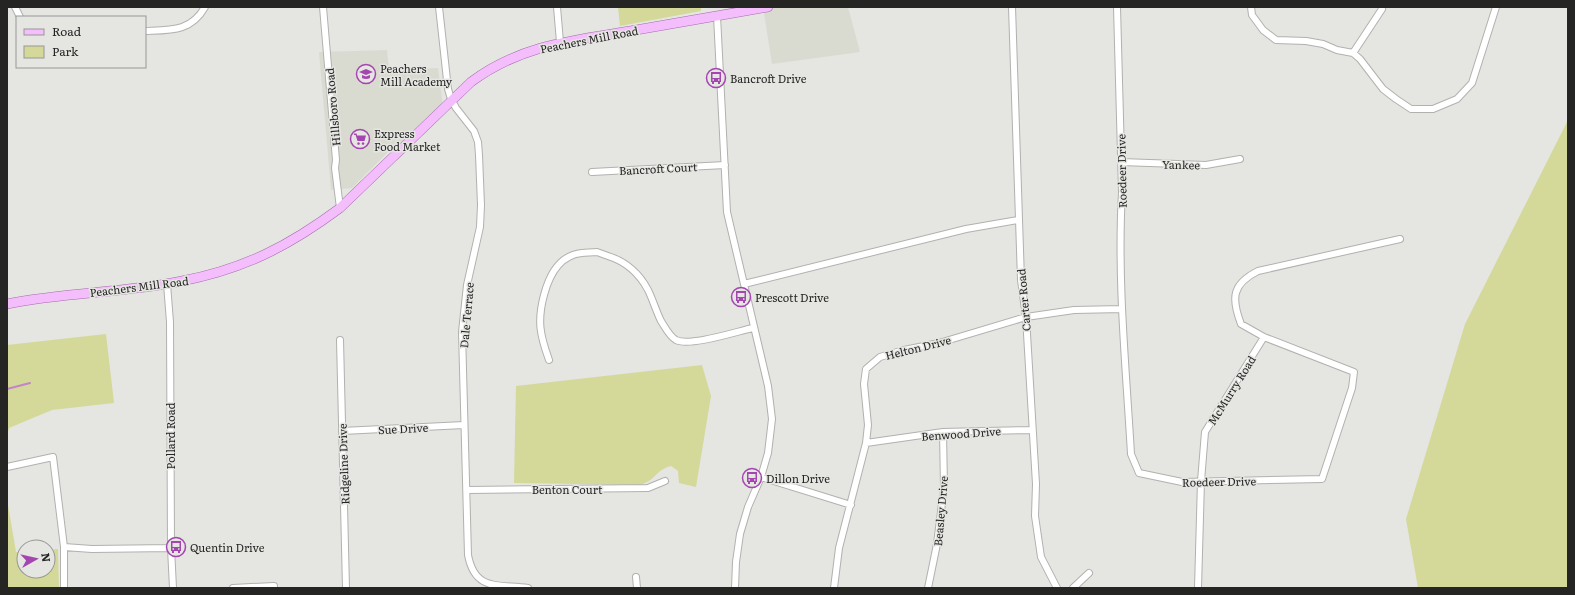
<svg xmlns="http://www.w3.org/2000/svg" width="1575" height="595" font-family="Literata,serif">
<rect width="100%" height="100%" fill="#e5e5e2"/>
<!-- built -->
<path fill="#dadbd0" d="M763,7h85l12,45 -88,12z
M387,50l2,20 49,-2 6,46 -46,46 -9,-9 -37,37 -21,2 -12,-138z"/>
<!-- green -->
<path fill="#d4d999" d="M618,7h83v4l-81,15z
M1568,120v468h-150l-12,-69 59,-195z
M106,334l8,69 -62,7 -43,18 -2,7v-90z
M702,365l9,31 -15,91 -17,-4 -1,-12 -7,-5c-16,4 -15,15 -32,19l-125,-2 2,-97z
M7,499l9,53h8v19h24v-21l10,-1 1,39h-52z"/>
<g fill="none" stroke-linecap="round" stroke-linejoin="round">
<!-- stream -->
<path stroke="#c185c8" stroke-width="2" d="M7,389l23,-6"/>
<!-- street casing -->
<g stroke="#b1b2ae" stroke-width="8">
<path id="street" d="M15,7l5,10
M323,7l13,153 -1,8 5,40
M439,7l9,82 3,10 5,9 18,23 4,11 1,13 2,50 -1,22 -13,58 -5,47 6,223c7,37 31,29 60,33
M557,7l3,35
M1012,7l9,273 5,37 10,167 -1,32 6,41 16,31
M1117,7l5,185c-5,88 4,175 9,262l8,19 43,9 140,-3 30,-91 2,-16 -90,-35 -23,-13c-10,-26 -9,-40 17,-53l142,-32
M1251,7l1,8 11,15 13,10 30,1 17,3 14,6 16,3 7,6 23,30 13,10 15,10h22l24,-10 15,-16 24,-76
M717,16l10,196 41,174 4,33 -4,34 -7,24 -13,30 -8,27 -4,28 -1,26
M145,31c25,-1 46,1 60,-24
M1353,53l29,-44
M1121,162l85,3 34,-6
M592,172l133,-7
M167,284l3,38 1,226 2,40
M744,284l222,-55 52,-9
M340,340l6,248
M549,360c-9,-25 -12,-39 -5,-65 5,-19 15,-40 38,-42 4,0 10,-1 15,-1 3,1 8,3 11,4 19,6 31,17 40,34 5,10 8,21 13,31 4,6 8,15 15,19 14,7 62,-9 77,-12
M342,431l122,-6
M866,443l77,-11 89,-2
M7,467l46,-10 11,90v41
M761,477l90,28
M467,490l181,-2 17,-7
M64,547l28,2 79,-1
M636,577l1,11
M233,588l41,-2
M834,588l5,-40 27,-105 2,-18 -4,-41 2,-15 14,-12 24,-7 35,-7 87,-26 48,-7 48,-1
M928,588l9,-44 7,-57 -1,-55
M1073,588l16,-15
M1198,588l3,-107 4,-49 59,-95"/>
</g>
<!-- primary casing -->
<g stroke="#a66bae" stroke-width="10">
<path id="primary" d="M7,304c58,-12 117,-11 175,-23 62,-12 107,-35 158,-73l131,-126c51,-38 105,-42 165,-52 44,-8 88,-15 132,-23"/>
</g>
<!-- street -->
<use href="#street" stroke="#fff" stroke-width="6"/>
<!-- primary -->
<use href="#primary" stroke="#f4bdfb" stroke-width="9"/>
</g>
<!-- icons -->
<defs>
<g id="school-ring" transform="scale(1)"><circle r="9.5" fill="#e5e5e2" stroke="#a446b0" stroke-width="1.5"/><path d="M0-5L7-2L0 1L-7-2ZM-4 1L0 2.5L4 1V4Q0 6-4 4Z" fill="#a446b0"/></g>
<g id="bus-ring" transform="scale(1)"><circle r="9.5" fill="#e5e5e2" stroke="#a446b0" stroke-width="1.5"/><path d="M-5-6H5V4H4V6H2V4H-2V6H-4V4H-5ZM-3.5-4V0h7V-4ZM-3.5 1.2v1.5H-2V1.2ZM2 1.2v1.5H3.5V1.2Z" fill="#a446b0"/></g>
<g id="supermarket-ring" transform="scale(1)"><circle r="9.5" fill="#e5e5e2" stroke="#a446b0" stroke-width="1.5"/><path d="M-6-5.5h2.5l.6 2H6L4.5 2H-2.5L-4.4-4H-6ZM-1.5 3.2a1.3 1.3 0 1 0 .1 0ZM3 3.2a1.3 1.3 0 1 0 .1 0Z" fill="#a446b0"/></g>
</defs>
<g fill-rule="evenodd">
<use href="#school-ring" x="366" y="74"/>
<use href="#bus-ring" x="716" y="78"/>
<use href="#supermarket-ring" x="360" y="139"/>
<use href="#bus-ring" x="741" y="297"/>
<use href="#bus-ring" x="752" y="478"/>
<use href="#bus-ring" x="176" y="547"/>
</g>
<g text-anchor="middle" dominant-baseline="central" stroke-width="3" stroke-linejoin="round" paint-order="stroke">
<!-- street labels -->
<g font-size="11" fill="#252524" stroke="#e5e5e2">
<text transform="translate(589 39) rotate(-11)">Peachers Mill Road</text>
<text transform="translate(332 107) rotate(-95)">Hillsboro Road</text>
<text transform="translate(1181 164) rotate(1)">Yankee</text>
<text transform="translate(658 168) rotate(-3)">Bancroft Court</text>
<text transform="translate(1121 171) rotate(-91)">Roedeer Drive</text>
<text transform="translate(139 286) rotate(-7)">Peachers Mill Road</text>
<text transform="translate(1023 300) rotate(-95)">Carter Road</text>
<text transform="translate(466 315) rotate(-85)">Dale Terrace</text>
<text transform="translate(918 347) rotate(-14)">Helton Drive</text>
<text transform="translate(1231 390) rotate(-58)">McMurry Road</text>
<text transform="translate(403 428) rotate(-3)">Sue Drive</text>
<text transform="translate(961 433) rotate(-4)">Benwood Drive</text>
<text transform="translate(170 436) rotate(-90)">Pollard Road</text>
<text transform="translate(343 464) rotate(-92)">Ridgeline Drive</text>
<text transform="translate(1219 481) rotate(-1)">Roedeer Drive</text>
<text x="567" y="489">Benton Court</text>
<text transform="translate(940 511) rotate(-85)">Beasley Drive</text>
</g>
<!-- poi labels -->
<g font-size="11" fill="#252524" stroke="#e5e5e2" text-anchor="start">
<text x="380" y="68">Peachers<tspan x="380" dy="13">Mill Academy</tspan></text>
<text x="730" y="78">Bancroft Drive</text>
<text x="374" y="133">Express<tspan x="374" dy="13">Food Market</tspan></text>
<text x="755" y="297">Prescott Drive</text>
<text x="766" y="478">Dillon Drive</text>
<text x="190" y="547">Quentin Drive</text>
</g>
</g>
<!-- border -->
<rect width="1575" height="595" fill="none" stroke="#252524" stroke-width="16"/>
<!-- legend -->
<rect x="16" y="16" width="130" height="52" fill="#e5e5e2" stroke="#989896"/>
<rect x="24" y="29" width="20" height="6" fill="#f4bdfb" stroke="#989896"/>
<text x="52" y="36" font-size="12" fill="#252524">Road</text>
<rect x="24" y="46" width="20" height="12" fill="#d4d999" stroke="#989896"/>
<text x="52" y="56" font-size="12" fill="#252524">Park</text>
<!-- north arrow -->
<g transform="translate(36 559) rotate(82)"><circle r="19" fill="#e5e5e2" stroke="#989896"/>
<path d="M0-3L7 15L0 10L-7 15Z" fill="#a446b0"/>
<text y="-6" font-size="11" font-weight="bold" text-anchor="middle" fill="#252524">N</text>
</g>
</svg>
